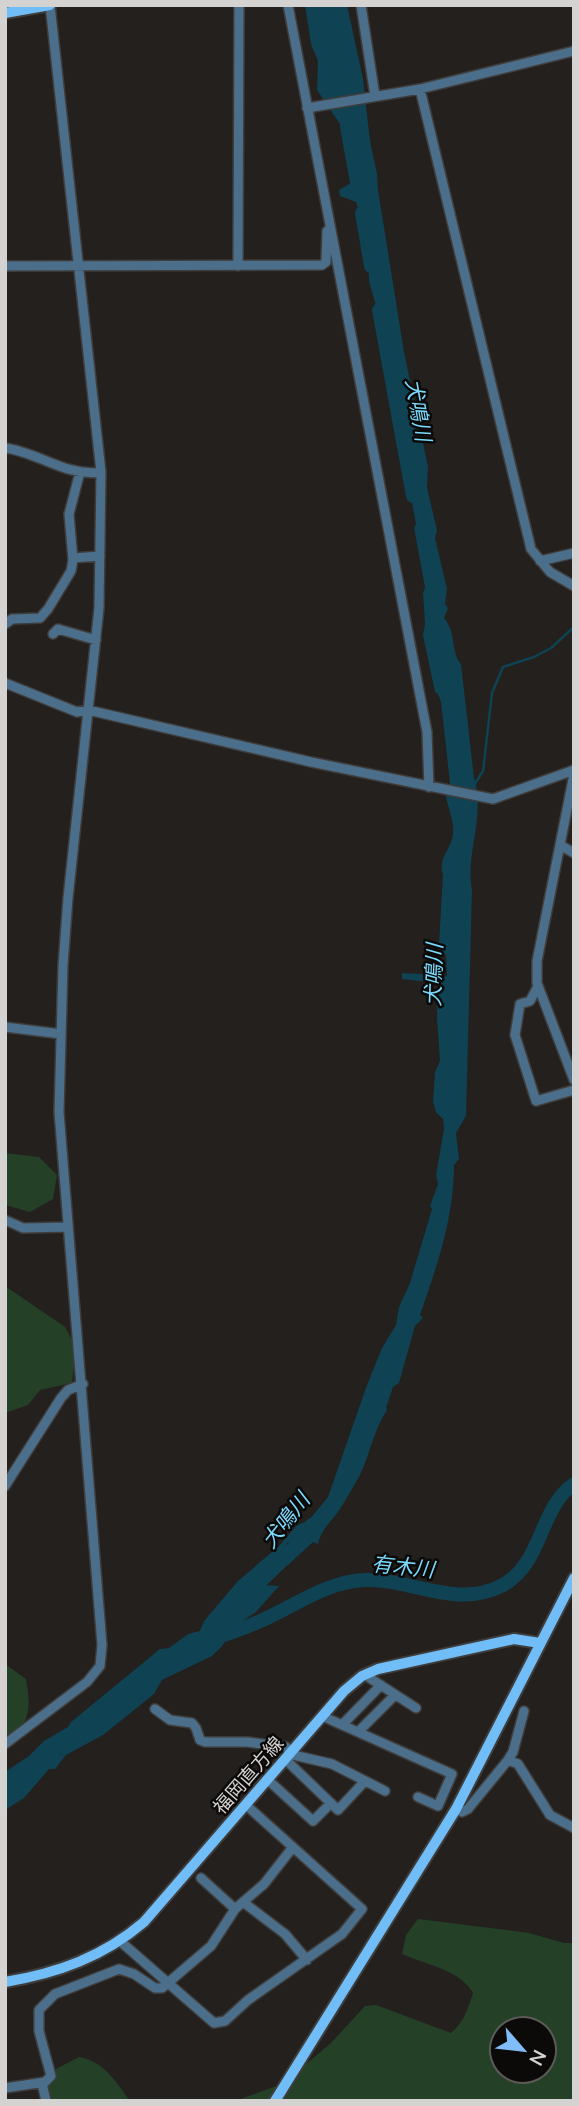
<svg xmlns="http://www.w3.org/2000/svg" width="579" height="2106" font-family="Mulish,'Noto Sans JP',sans-serif">
<rect width="100%" height="100%" fill="#23201e"/>
<!-- green -->
<path fill="#244128" fill-rule="evenodd" d="M5,1153l34,4 18,18 -4,24 -23,13 -25,-7z
M5,1286l60,41 11,20 -4,36 -32,7 -12,15 -23,8z
M5,1664l21,15c5,32 5,43 -21,65z
M418,1919l111,14 35,10h10v158h-339l47,-17 49,-41 34,-37 11,-1 75,28c13,-11 17,-24 22,-40 -12,-23 -49,-29 -71,-39l4,-19zM502,2029h42v42h-42z
M79,2057c25,4 37,25 51,44h-85l3,-28z"/>
<!-- water -->
<path fill="#0f4252" d="M305,5h42l16,74 7,62 7,33 1,16 26,162 24,115 -1,21 10,42 -2,8 12,51 -2,15 3,4 -4,10c13,15 6,33 17,46l13,114c12,36 -9,77 -2,112l-6,226 -10,17 3,26 -5,6c0,53 -17,101 -34,150l3,3 -8,8 -16,57 -6,4 -7,21 1,2c-13,19 -17,44 -27,65 -7,12 -14,25 -22,37 -8,11 -17,18 -20,32l-5,-2 -26,24 16,-24 -8,-3 -8,4c-3,13 -36,46 -46,55l6,4 18,-17 14,1 -23,26 -24,16 -9,17 -11,11 -50,24 -8,14 -51,41 -37,20 -11,14h-6l-25,29 -19,12v-38l24,-16 15,-15 24,-14 3,-5 89,-73 9,-1 19,-14 12,-3 4,-10 34,-40 41,-35 17,-20 13,-6 19,-23 39,-112 15,-37 14,-23 3,-18 11,-24 22,-74 -2,-3 8,-22 -2,-9 8,-46 -1,-10 -7,-7 -3,-10 2,-30 5,-11 -3,-43 1,-35 -36,-4v-6l36,2 3,-3 3,5 3,-1 -1,-21 -6,-6 -1,-5 4,-69c-6,-18 9,-25 10,-42 1,-15 -7,-30 -7,-39 0,-4 2,-7 4,-11l-9,-81 -3,-8 -3,-2 -12,-57 2,-11 -2,-31 2,-6 -11,-59 2,-4 -7,-38 1,-17 -3,-14 1,-5 -8,-32 -9,-60 -22,-77 -1,-41 -12,-38 -16,-6 -1,-6 15,-9 2,-21 -4,-11 -10,-22 -25,-37 1,-29 -7,-17z"/>
<g fill="none" stroke-linecap="round" stroke-linejoin="round">
<!-- stream -->
<path stroke="#0f4252" stroke-width="2.5" d="M474,785l9,-14 9,-78 11,-26 31,-10 17,-9 23,-21"/>
<!-- river -->
<path stroke="#0f4252" stroke-width="14" d="M347,127l12,66
M362,213l9,53
M379,310l34,186
M229,1611l56,-53 27,-33
M211,1640c20,-8 41,-14 60,-24 29,-14 60,-35 94,-36 44,-2 91,29 136,6 42,-21 38,-79 73,-102"/>
<!-- minor casing -->
<g stroke="#3f3d3b" stroke-width="12">
<path id="minor" d="M288,5l139,727 2,55
M361,5l14,91
M420,89l111,460 19,23 24,14
M307,108l113,-19 154,-38
M5,266l317,-1 4,-3 1,-31
M238,266l1,-261
M5,448c33,4 61,29 96,24
M73,558l27,-2
M540,561l34,-8
M5,624l7,-5 28,-1 8,-9 23,-38 2,-11 -4,-46 11,-42
M53,634l5,-5 38,11
M5,683l72,29 11,-2 223,52 182,37 81,-29
M574,774l-37,187v22l37,97
M560,845l14,8
M538,986l-8,15 -10,3 -5,31 21,66 38,-11
M5,1027l56,7
M5,1220l18,8 45,-1
M5,1486l56,-88 7,-8 15,-6
M365,1675l51,33
M155,1709l15,11 22,3 4,5 4,12 5,2h42l39,5 5,5
M322,1716l130,58 -14,32 -20,-9
M342,1725l39,-40
M358,1732l37,-37
M5,1744l82,-62 13,-16 2,-21 -43,-533 4,-147 5,-67 31,-290 2,-136 -51,-467
M289,1754l43,10 53,27
M285,1759l53,51 27,-29
M508,1760l10,4 32,51 24,13
M268,1780l45,41 18,-18
M456,1809l6,3 6,-3 40,-49 5,-8 11,-41
M201,1878l34,31
M243,1902l42,32 22,26
M121,1942l93,81 11,-2 23,-21 94,-66 20,-25 -116,-104
M42,2083l4,18
M5,2088l40,-6 6,-6 -12,-45v-21l16,-16 64,-25 15,5 21,14h7l49,-42 24,-37 29,-25 29,-37"/>
</g>
<!-- major casing -->
<g stroke="#3f3d3b" stroke-width="14">
<path id="major" d="M5,13l45,-8
M5,1982c53,-9 98,-25 139,-60l200,-231 18,-15 16,-7 136,-30 26,4
M275,2101l181,-292 118,-231"/>
</g>
<!-- minor -->
<use href="#minor" stroke="#4b6e8a" stroke-width="9"/>
<!-- major -->
<use href="#major" stroke="#70bdf7" stroke-width="10"/>
</g>
<g text-anchor="middle" dominant-baseline="central" stroke-width="5" stroke-linejoin="round" paint-order="stroke">
<!-- street labels -->
<g font-size="19" fill="#d5d3d2" stroke="#0b0a09">
<text transform="translate(248 1775) rotate(-49)">福岡直方線</text>
</g>
<!-- water labels -->
<g font-size="21" font-style="italic" fill="#7bdbfe" stroke="#0b0a09">
<text transform="translate(419 410) rotate(80)">犬鳴川</text>
<text transform="translate(433 975) rotate(-88)">犬鳴川</text>
<text transform="translate(285 1520) rotate(-52)">犬鳴川</text>
<text transform="translate(403 1566) rotate(6)">有木川</text>
</g>
</g>
<!-- border -->
<rect width="579" height="2106" fill="none" stroke="#d5d3d2" stroke-width="14"/>
<!-- north arrow -->
<g transform="translate(523 2050) rotate(118)"><circle r="33" fill="#0b0a09" stroke="#5c5a59" stroke-width="2"/>
<path d="M0-5L12 26L0 18L-12 26Z" fill="#80bdfa"/>
<text y="-10" font-size="19" font-weight="bold" text-anchor="middle" fill="#d5d3d2">N</text>
</g>
</svg>
